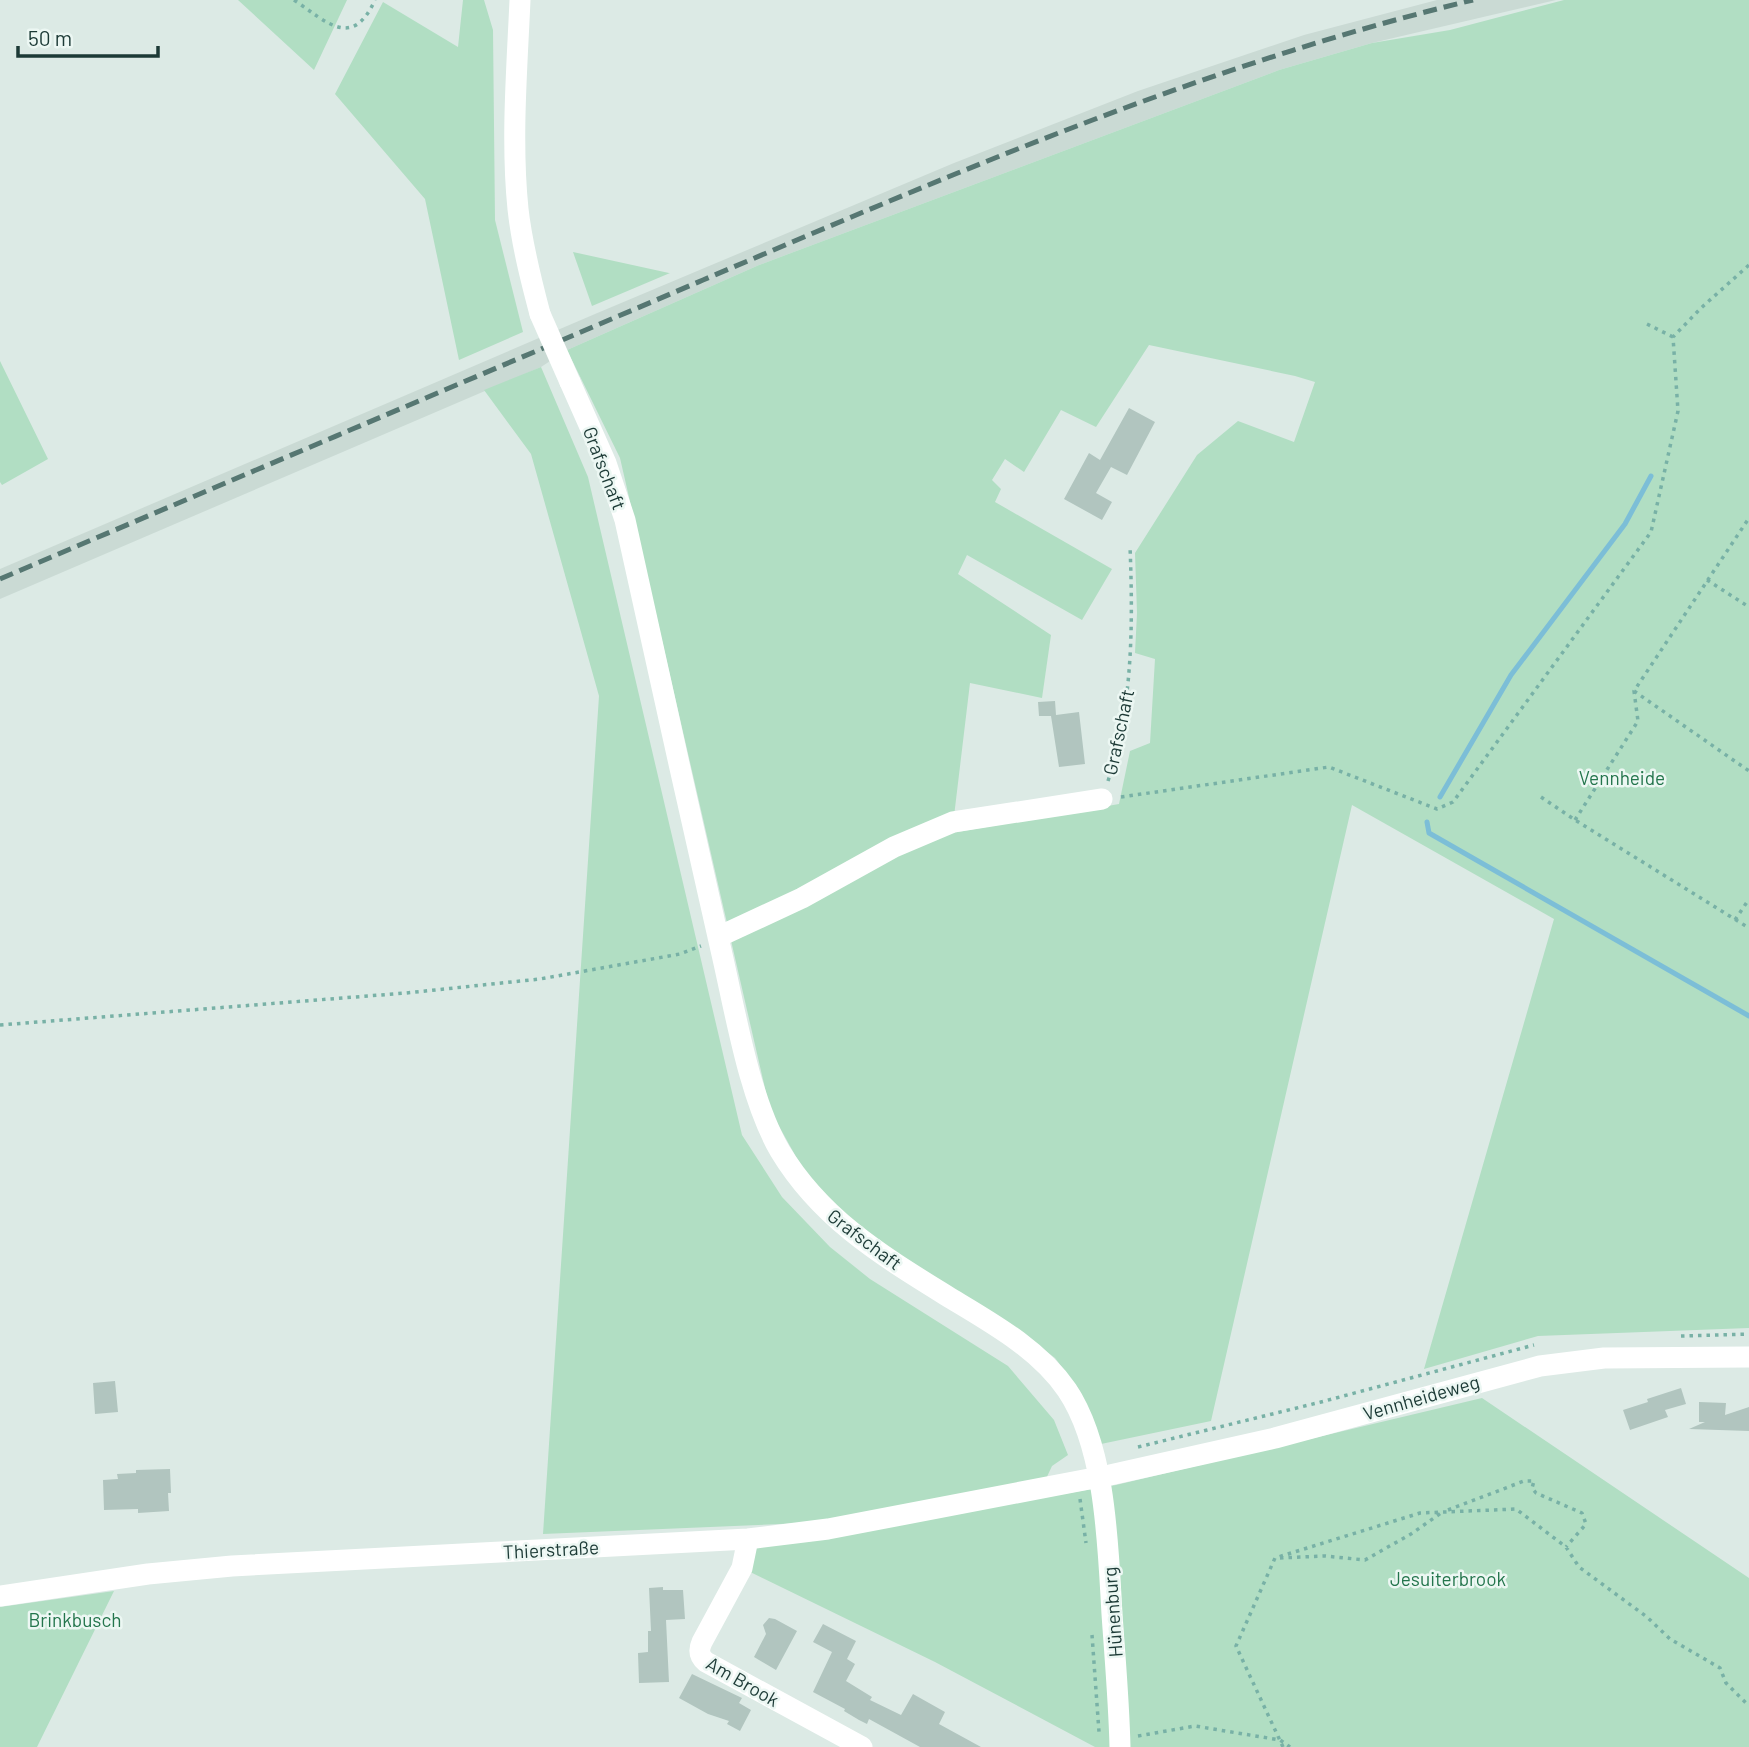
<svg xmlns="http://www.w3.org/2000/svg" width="1749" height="1747" font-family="Barlow,sans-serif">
<rect width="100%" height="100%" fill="#dceae5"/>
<!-- built -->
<path fill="#cadad4" d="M1437,0h119l-184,43 -93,27 -520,195 -192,85 -26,17 -541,232v-30l595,-255 359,-151 184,-72 166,-56z"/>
<!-- green -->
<path fill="#b1dec3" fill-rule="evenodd" d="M238,0h109l-33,70z
M463,0h21l9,30 2,190 28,112 -64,28 -34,-161 -90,-105 48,-92 75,45z
M1564,0h185v1328l-211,8 -114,33 130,-450 -202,-114 -141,616 -110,23 -21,-53 -25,-33 -37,-28 -137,-85 -42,-32 -34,-40 -35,-63 -150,-652 -53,-108 192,-85 520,-195 93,-27 78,-13zM1149,345l146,31 20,6 -21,60 -56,-21 -41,34 -62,98 2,60 -2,40 20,6 -5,84 -20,8 -11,53 -167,29 18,-150 72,15 9,-63 -93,-61 9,-19 115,65 30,-51 -117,-67 6,-13 -9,-9 13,-21 19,13 37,-62 35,17z
M573,252l96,21h1l-78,33z
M0,361l48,98 -46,26 -2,-3z
M541,367l47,110 154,658 40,62 48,50 40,32 138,87 46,54 14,35 -16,11 -7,15 -217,41 -285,12 56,-838 -68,-242 -47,-64z
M1482,1398l267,180v169h-654l-160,-85 -193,-94 5,-20 369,-63z
M114,1591l-77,156h-37v-140z"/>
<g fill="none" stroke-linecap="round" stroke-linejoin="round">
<!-- stream -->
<path stroke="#7cbed7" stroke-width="5" d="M1440,797l71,-122 114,-151 26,-48
M1427,822l2,11 320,183"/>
</g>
<!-- building -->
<path fill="#b1c5bf" d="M1129,408l26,14 -28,53 -16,-8 -15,26 16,9 -10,18 -38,-21 25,-46 11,7z
M1055,701l1,14 23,-3 6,52 -26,3 -8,-51h-12l-1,-14z
M115,1381l3,31 -23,2 -2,-31z
M1681,1388l5,16 -21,6 3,7 -38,13 -7,-20 25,-8 -1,-3z
M1699,1402l27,1 -1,12 24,-8v24l-60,-2 16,-7h-6z
M170,1469l1,24h-3l1,18 -31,2v-4l-34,1 -1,-30 15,-1 -1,-5 19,-1v-3z
M663,1587v3h20l2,29 -19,1 3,62 -30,1 -1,-30 10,-1v-21h3l-2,-43z
M769,1618l6,1 22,12 -21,39 -22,-13 12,-23 -3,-9z
M823,1624l33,17 -9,18 8,5 -9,17 26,16 -2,3 31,15 12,-21 32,18 -6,12 42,23h-61l-51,-28 -2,5 -8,-4 -15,-9 1,-2 -32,-17 19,-40 -19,-10z
M692,1674l50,24 -3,5 12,7 -11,21 -13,-7 2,-3 -21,-7 -29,-16z"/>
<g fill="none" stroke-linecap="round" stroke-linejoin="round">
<!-- path -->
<path stroke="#78b1a6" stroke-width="3.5" stroke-dasharray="3.5 5" stroke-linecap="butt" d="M294,0c33,22 58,50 81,0
M1647,324l26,13
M1707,580l42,27
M1634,691l115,80
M1108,781c25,-75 25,-157 22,-235
M1121,797l208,-30 108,42 16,-7 198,-270 27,-121 -5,-74 28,-29 48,-43
M1541,797l34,23 174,108
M1575,820l63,-99 -4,-30 115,-173
M1735,920l14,-21
M0,1025l406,-32 134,-14 140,-25 21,-8
M1681,1336l68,-2
M1138,1447l183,-45 213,-57
M1080,1499l6,44
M1448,1510l76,-29h10l-2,7 4,5 46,20 4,11 -20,23
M1280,1558l45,-2 40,4 46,-26 30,-21
M1092,1635l7,97
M1138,1736l57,-10 85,14 10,7
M1283,1747l-47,-101 39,-88 145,-45 96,-4 50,38 13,20 68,50 23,22 50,29 6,15 23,23"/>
<!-- minor -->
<path stroke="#fff" stroke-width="21" d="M520,0c-3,69 -9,140 -2,209 4,36 13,71 22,105
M570,382l36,81 19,57c32,143 63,287 96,430 14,60 28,148 59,201 41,68 101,104 167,145 43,26 91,52 120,94 39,58 41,156 45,224 3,44 7,89 8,133
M718,937l84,-39 92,-51 59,-25 149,-23
M748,1539l-6,29 -40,74c-4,9 -3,14 4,20l156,85
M0,1596l148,-22 84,-8 516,-27 80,-10 282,-54 165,-37 265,-72 64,-8 145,-1"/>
<!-- rail -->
<path stroke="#567772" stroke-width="5" stroke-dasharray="14 7" stroke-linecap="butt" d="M0,579c234,-100 469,-199 703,-299 251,-107 504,-216 770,-280"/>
<!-- minor-bridge -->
<path stroke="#fff" stroke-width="21" d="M540,314l30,68"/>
</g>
<g text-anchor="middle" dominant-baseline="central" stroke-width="5" stroke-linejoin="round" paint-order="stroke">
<!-- street labels -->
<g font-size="19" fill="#1c3a36" stroke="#ecf7f3">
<text transform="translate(605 468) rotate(69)">Grafschaft</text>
<text transform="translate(1118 732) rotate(-78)">Grafschaft</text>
<text transform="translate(865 1239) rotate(37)">Grafschaft</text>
<text transform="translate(1421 1397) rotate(-16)">Vennheideweg</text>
<text transform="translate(551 1549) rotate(-3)">Thierstraße</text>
<text transform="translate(1112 1612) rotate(-94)">Hünenburg</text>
<text transform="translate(743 1681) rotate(30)">Am Brook</text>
</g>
<!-- park labels -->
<g font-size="19" fill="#23754c" stroke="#ecf7f3">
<text x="1622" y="777">Vennheide</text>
<text x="1448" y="1578">Jesuiterbrook</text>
<text x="75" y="1619">Brinkbusch</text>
</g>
</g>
<!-- scale -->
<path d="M18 46v10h140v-10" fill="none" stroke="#1c3a36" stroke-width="3.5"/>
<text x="28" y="46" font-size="21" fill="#1c3a36" stroke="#ecf7f3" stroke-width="5" paint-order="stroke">50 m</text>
</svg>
